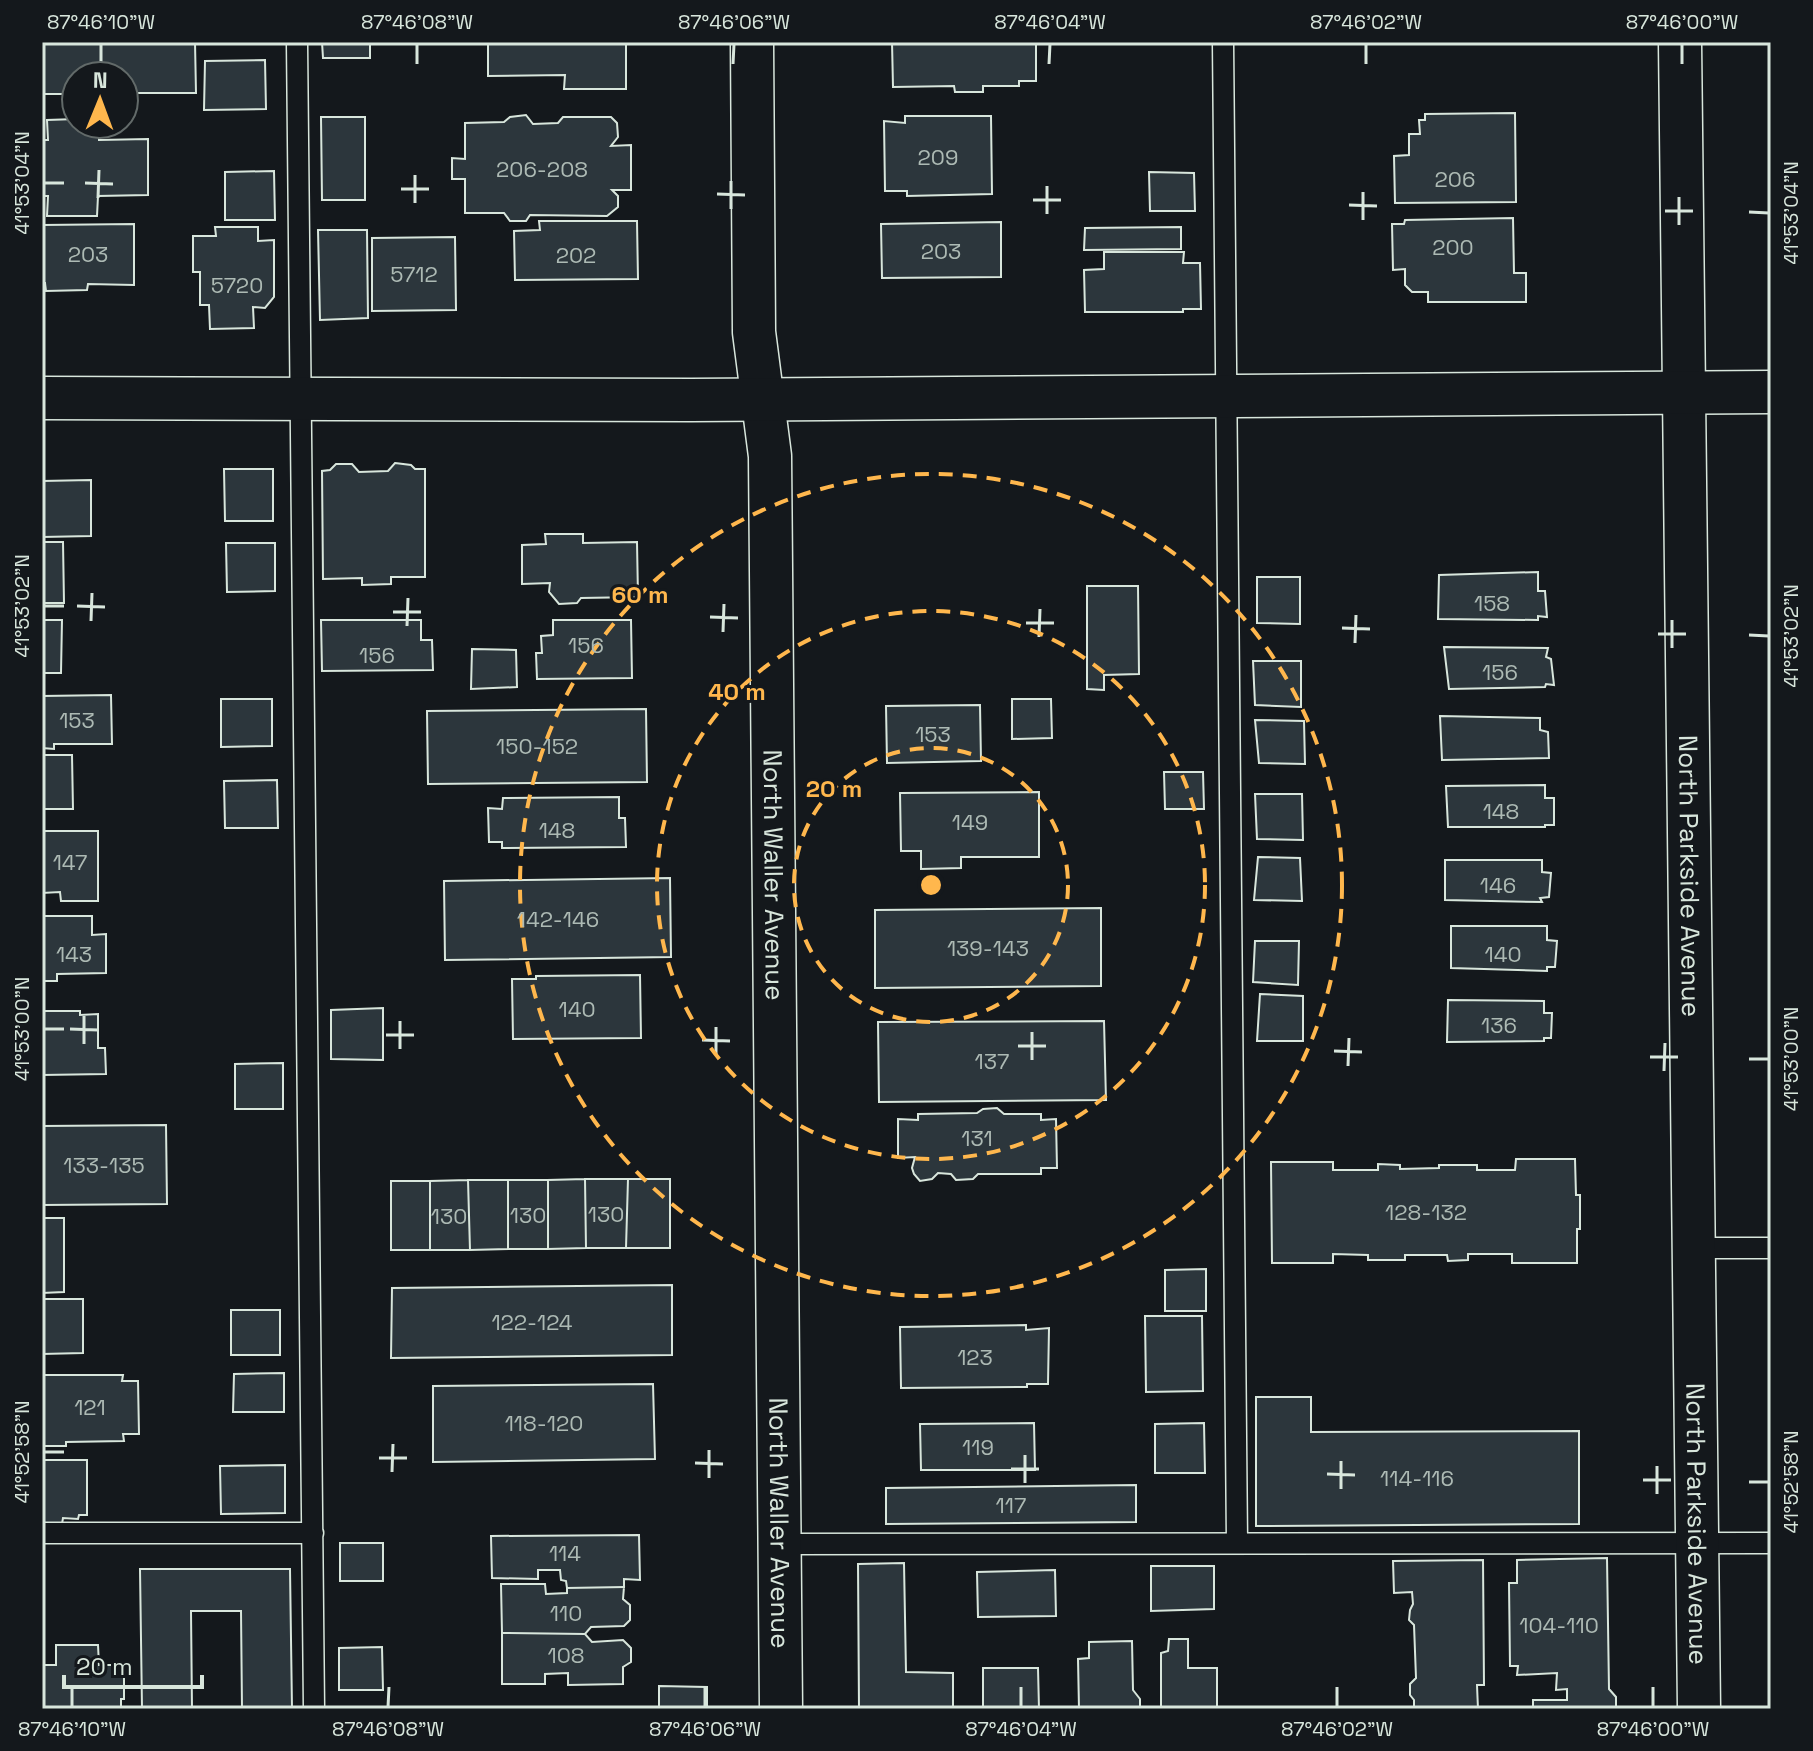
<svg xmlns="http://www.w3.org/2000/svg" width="1813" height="1751" font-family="'Space Grotesk',sans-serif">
<rect width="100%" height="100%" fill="#14181c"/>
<!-- building -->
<path fill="#2c363c" stroke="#d8e6dc" stroke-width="2" d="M42,42h153l1,51h-72v-17h-48v18h-34z
M322,42h48v16h-47z
M488,42h138v47h-62l1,-14 -77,1z
M892,42h144v39h-17v5h-36v6h-28l-1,-6 -61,1z
M265,60l1,49 -62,1 1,-49z
M1515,113l1,89 -121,1 -1,-47 15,-1v-21h11l-1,-14h6v-6z
M526,115l7,9 25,-1 5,-6h48l6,6 1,14 -7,9 20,-1v45h-19l6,6v11l-11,9 -77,-1 -4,6h-16l-6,-8h-39v-34h-13v-21l13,1v-36l39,-1 6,-5z
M905,116h86l1,78 -85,2v-5h-22l-1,-70 21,2z
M321,117h44v83h-43z
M76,119v5h23v16l49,-1v56l-50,1 -1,20h-50l1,-20h-6v-56h6l-1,-20z
M274,171l1,49h-50v-48z
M1149,172l45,1 1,38h-45z
M1513,218l1,55h12v29h-98v-10h-16l-7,-7v-16l-12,1 -1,-46h12l1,-4z
M539,221h98l1,58 -123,1 -1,-49 26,-1z
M1001,222v55l-119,1 -1,-54z
M134,224v61l-46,-1 -1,6 -41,1 -1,-8h-3v-58z
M215,227h43v14l16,-1v57l-9,11 -12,-1 1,21 -44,1 -1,-24h-9v-33h-7v-36h23z
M1181,227v22l-97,1 1,-22z
M318,230h49l1,88 -48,2z
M455,237l1,73 -84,1v-73z
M1104,252h80l-1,11h17l1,46h-18v3h-98l-1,-42 20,-1z
M395,463l16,2 4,4h10v108h-34v7l-29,1v-7l-39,1 -1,-108 8,-1 6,-6h16l7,8 29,-1z
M224,469h49v52h-48z
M91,480v56l-49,1v-56z
M545,534h38v9l54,-1 1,55 -57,1 -4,5 -18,1 -10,-12 1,-9 -28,1v-39l24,-1z
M42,542h21l1,61h-22z
M226,543h49v48l-48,1z
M1538,572v19h7l2,26 -9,-1v4l-100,-1 1,-44z
M1257,577h43v47l-43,-1z
M1087,586h51l1,88 -35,1v15l-17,-1z
M42,620h20l-1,53h-19z
M321,620h100v20h11l1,30 -111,1z
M553,620h78l1,58 -95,1 -1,-26h6l-1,-17 12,-1z
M1444,647l104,1 -2,9 5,2 3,26 -8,-1 -1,3 -96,2z
M472,649l44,1 1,37 -46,2z
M1253,661h48v46l-46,-2z
M111,695l1,49h-58v5l-12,-1v-52z
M221,699h51v47l-51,1z
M1012,699h39l1,39 -40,1z
M980,705l1,56 -94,2 -1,-57z
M646,709l1,73 -219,2 -1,-73z
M1440,716l100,2v12l8,2 1,26 -107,2z
M1255,720l49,1 1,43 -46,-1z
M42,755h30l1,54h-31z
M1164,772h39l1,37h-39z
M277,780l1,48h-53l-1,-47z
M1545,785v13h9v27h-9v2h-97l-2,-41z
M1039,792v65h-78v11l-40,1v-18h-20l-1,-58z
M1255,794h47l1,46 -46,-1z
M619,797v21h6l1,29 -124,1v-6h-13l-1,-34 14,1 1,-11z
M42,831h56v70h-37l-1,-9 -18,1z
M1258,857l42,1 2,43 -48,-1z
M1445,860h97v12l9,1 -2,24 -9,1 2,4 -97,-2z
M670,878l1,79 -226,3 -1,-79z
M1101,908v78l-226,2v-78z
M42,916h50v19l14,-1v39l-49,1v7h-15z
M1451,926h96v14l10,1 -2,26h-8v4l-96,-3z
M1255,941h44l-1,44 -45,-3z
M640,975l1,63 -128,1 -1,-60h24v-3z
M1260,994l43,2v45h-46z
M1448,1000l96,1v12h8l-1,25h-7v3l-97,1z
M383,1008v52l-52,-1v-49z
M42,1011h38v4l18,-1v34h7l1,26 -64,1z
M1104,1021l2,79 -227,2 -1,-80z
M283,1063v46h-48v-45z
M997,1108l7,6h37v6l15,-1 1,49h-16v6h-63l-5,5 -17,1 -5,-6 -13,-1 -6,6 -12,2 -6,-7 -2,-6 3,-11 -17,1v-39l20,1v-6l59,-1 6,-4z
M166,1125l1,79 -125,1v-79z
M1516,1159h59l1,36h4v34h-3v34h-65v-9h-44v6l-20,1 -1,-6h-42v5h-37v-5l-35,-1v9h-61l-1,-101h62v8h45v-6l22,1v4l39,-1v-3h38v5h38z
M585,1179h43l-2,69h-40z
M585,1179l1,69 -38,1v-69z
M628,1179h42v69h-44z
M468,1180h40v69l-38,1z
M468,1180l2,70h-40v-69z
M508,1180h40v69h-40z
M391,1181h39v69h-39z
M42,1218h22v74l-22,1z
M1206,1269v42h-41v-41z
M672,1285v70l-281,3 1,-70z
M42,1299h41v54l-41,1z
M231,1310h49v45h-49z
M1145,1316h57l1,75 -57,1z
M1026,1325v5l23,-2 -1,56h-21v3l-126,1 -1,-61z
M284,1373v39h-51l1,-38z
M42,1375h81l-1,6h16l1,53h-16l1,7 -58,1v4h-24z
M653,1384l2,75 -222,3v-76z
M1256,1397h55v35l268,-1v93l-323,2z
M1034,1423l1,47h-114l-1,-46z
M1204,1423l1,50h-50v-49z
M42,1460h45v55h-8l-1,4 -15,-1 -1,6 -20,1z
M285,1465v48l-64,1 -1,-48z
M1136,1485v37l-250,2v-36z
M639,1535l1,45 -16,-1v8l-57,1 -1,-7 -5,-1 -1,-10h-22v9l-46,-1 -1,-42z
M340,1543h43v38h-43z
M1607,1558l2,131 7,8v12h-83v-9h34v-11l-11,1 1,-17 -40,2 1,-9h-8l-1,-83h8v-23z
M1483,1560l1,125h-7l1,24h-64v-9l-4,-5v-11l6,-6 -2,-53 -5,-5 1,-10 3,-6 -1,-12 -18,1 -1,-32z
M904,1563l2,109 47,1v36h-94l-1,-145z
M1151,1566h63v43l-63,2z
M140,1569h150l2,140h-50l-1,-98h-50l1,98h-50z
M1055,1570l1,46 -78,1 -1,-45z
M501,1584h44l1,10 21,-1v-5l57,-1 -1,12 7,6v15l-6,6 -33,1 -6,7 -83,-1z
M502,1633l83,1 7,8 31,-2 8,8v14l-8,5v17l-55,1v-12l-23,1v10h-43z
M1169,1639h19v29h29v41h-56v-56l7,-2z
M1132,1641l1,49 7,9v10h-61l-1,-50 11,-1v-16z
M56,1645h42l1,20h25v34h-3v10h-79v-44h14z
M382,1647l1,43h-44v-42z
M983,1668h55l1,41h-56z
M659,1686l48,1v22h-48z"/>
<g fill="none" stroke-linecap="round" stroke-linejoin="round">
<!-- lane casing -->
<g stroke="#d8e6dc" stroke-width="23">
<path id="lane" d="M297,42l17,1667
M1223,42l14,1501
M1694,1248h77
M42,1533h271
M780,1544l991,-1"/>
</g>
<!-- street casing -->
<g stroke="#d8e6dc" stroke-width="45">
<g id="street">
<path id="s1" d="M752,42l2,290 16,124 11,1253"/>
<path id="s2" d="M1680,42l19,1667"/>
<path d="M42,398l649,2 1080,-8"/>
</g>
</g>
<!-- lane -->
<use href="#lane" stroke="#14181c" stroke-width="20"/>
<!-- street -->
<use href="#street" stroke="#14181c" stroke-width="42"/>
</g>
<!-- ticks -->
<path fill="none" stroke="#d8e6dc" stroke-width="3" d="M101,64v-20M417,64v-20M733,64l1,-20M1049,64l1,-20M1366,64v-20M1682,64v-20M44,183h20M85,183l28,1M401,189h28M717,194l28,1M98,198l1,-28M1033,200h28M415,203v-28M1349,205l28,1M731,209v-28M1665,211h28M1749,212l20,1M1047,214v-28M1363,220v-28M1679,225v-28M44,606h20M77,606l28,1M393,612h28M710,617l28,1M91,621l1,-28M1026,623h28M407,626l1,-28M1342,628l28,1M723,632l1,-28M1658,634h28M1749,635l20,1M1039,637l1,-28M1355,643l1,-28M1672,648v-28M44,1029h20M70,1029l28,1M386,1035h28M702,1040l28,1M84,1044v-28M1018,1046h28M400,1049v-28M1334,1051l28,1M716,1055v-28M1650,1057h28M1749,1059h20M1032,1060v-28M1348,1066l1,-28M1664,1071l1,-28M44,1452h20M379,1458h28M695,1463l28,1M1011,1469h28M392,1472l1,-28M1327,1474l28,1M709,1478v-28M1643,1480h28M1749,1482h20M1025,1483v-28M1341,1489v-28M1657,1494v-28M72,1707v-20M388,1707l1,-20M705,1707v-20M1021,1707v-20M1337,1707v-20M1653,1707v-20"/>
<!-- distance rings -->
<g fill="none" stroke="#ffb74d" stroke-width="4" stroke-dasharray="14 10">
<circle cx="931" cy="885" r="137"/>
<circle cx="931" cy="885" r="274"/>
<circle cx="931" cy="885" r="411"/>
</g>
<g text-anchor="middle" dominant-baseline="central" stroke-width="6" stroke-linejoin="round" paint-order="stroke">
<!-- number labels -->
<g font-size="22" fill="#adbab4">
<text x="938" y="157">209</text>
<text x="542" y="169">206-208</text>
<text x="1455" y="179">206</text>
<text x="1453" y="247">200</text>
<text x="941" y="251">203</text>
<text x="88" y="254">203</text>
<text x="576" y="255">202</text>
<text x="414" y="274">5712</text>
<text x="237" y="285">5720</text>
<text x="1492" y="603">158</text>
<text x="586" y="645">156</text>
<text x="377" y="655">156</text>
<text x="1500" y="672">156</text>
<text x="77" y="720">153</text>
<text x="933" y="734">153</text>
<text x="537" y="746">150-152</text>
<text x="1501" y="811">148</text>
<text x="970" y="822">149</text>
<text x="557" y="830">148</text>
<text x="70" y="862">147</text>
<text x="1498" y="885">146</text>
<text x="558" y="919">142-146</text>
<text x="988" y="948">139-143</text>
<text x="74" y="954">143</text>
<text x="1503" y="954">140</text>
<text x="577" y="1009">140</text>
<text x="1499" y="1025">136</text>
<text x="992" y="1061">137</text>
<text x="977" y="1138">131</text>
<text x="104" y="1165">133-135</text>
<text x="1426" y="1212">128-132</text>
<text x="606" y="1214">130</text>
<text x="528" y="1215">130</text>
<text x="449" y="1216">130</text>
<text x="532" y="1322">122-124</text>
<text x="975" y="1357">123</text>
<text x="90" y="1407">121</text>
<text x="544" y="1423">118-120</text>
<text x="978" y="1447">119</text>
<text x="1417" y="1478">114-116</text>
<text x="1011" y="1505">117</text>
<text x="565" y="1553">114</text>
<text x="566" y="1613">110</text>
<text x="1559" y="1625">104-110</text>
<text x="566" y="1655">108</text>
</g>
<!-- street labels -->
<g font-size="26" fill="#d8e6dc" stroke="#14181c">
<text stroke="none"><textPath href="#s1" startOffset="834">North Waller Avenue</textPath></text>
<text stroke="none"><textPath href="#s2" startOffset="834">North Parkside Avenue</textPath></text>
<text stroke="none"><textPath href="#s1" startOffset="1482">North Waller Avenue</textPath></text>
<text stroke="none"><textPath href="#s2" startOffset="1482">North Parkside Avenue</textPath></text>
</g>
</g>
<circle cx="931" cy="885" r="12" fill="#ffb74d" stroke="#14181c" stroke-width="4"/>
<g font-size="24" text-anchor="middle" font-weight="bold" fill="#ffb74d" stroke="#14181c" stroke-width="6" stroke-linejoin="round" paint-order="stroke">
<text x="640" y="603">60 m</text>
<text x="737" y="700">40 m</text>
<text x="834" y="797">20 m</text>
</g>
<!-- border -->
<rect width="1813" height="1751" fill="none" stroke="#14181c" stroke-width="88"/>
<!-- north arrow -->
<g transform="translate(100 100) rotate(1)"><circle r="38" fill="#14181c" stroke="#626a69" stroke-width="2"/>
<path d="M0-6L14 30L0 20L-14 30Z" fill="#ffb74d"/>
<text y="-12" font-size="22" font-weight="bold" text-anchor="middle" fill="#d8e6dc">N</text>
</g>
<!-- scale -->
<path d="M64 1675v12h138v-12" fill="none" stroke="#d8e6dc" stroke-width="4"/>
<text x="76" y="1675" font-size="24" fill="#d8e6dc" stroke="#14181c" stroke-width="6" paint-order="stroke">20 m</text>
<rect x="44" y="44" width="1725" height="1663" fill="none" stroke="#d8e6dc" stroke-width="3"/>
<g font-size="20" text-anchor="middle" fill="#d8e6dc">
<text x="101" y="29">87°46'10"W</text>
<text x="417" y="29">87°46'08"W</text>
<text x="734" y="29">87°46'06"W</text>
<text x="1050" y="29">87°46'04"W</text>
<text x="1366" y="29">87°46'02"W</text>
<text x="1682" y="29">87°46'00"W</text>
<text transform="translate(22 183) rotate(-90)" y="7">41°53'04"N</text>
<text transform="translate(1791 213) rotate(-90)" y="7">41°53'04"N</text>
<text transform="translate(22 606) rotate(-90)" y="7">41°53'02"N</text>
<text transform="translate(1791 636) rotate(-90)" y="7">41°53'02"N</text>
<text transform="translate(22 1029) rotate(-90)" y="7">41°53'00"N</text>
<text transform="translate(1791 1059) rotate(-90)" y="7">41°53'00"N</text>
<text transform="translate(22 1452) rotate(-90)" y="7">41°52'58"N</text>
<text transform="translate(1791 1482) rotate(-90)" y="7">41°52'58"N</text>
<text x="72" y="1736">87°46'10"W</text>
<text x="388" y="1736">87°46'08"W</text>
<text x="705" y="1736">87°46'06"W</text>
<text x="1021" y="1736">87°46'04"W</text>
<text x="1337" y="1736">87°46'02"W</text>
<text x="1653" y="1736">87°46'00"W</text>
</g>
</svg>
